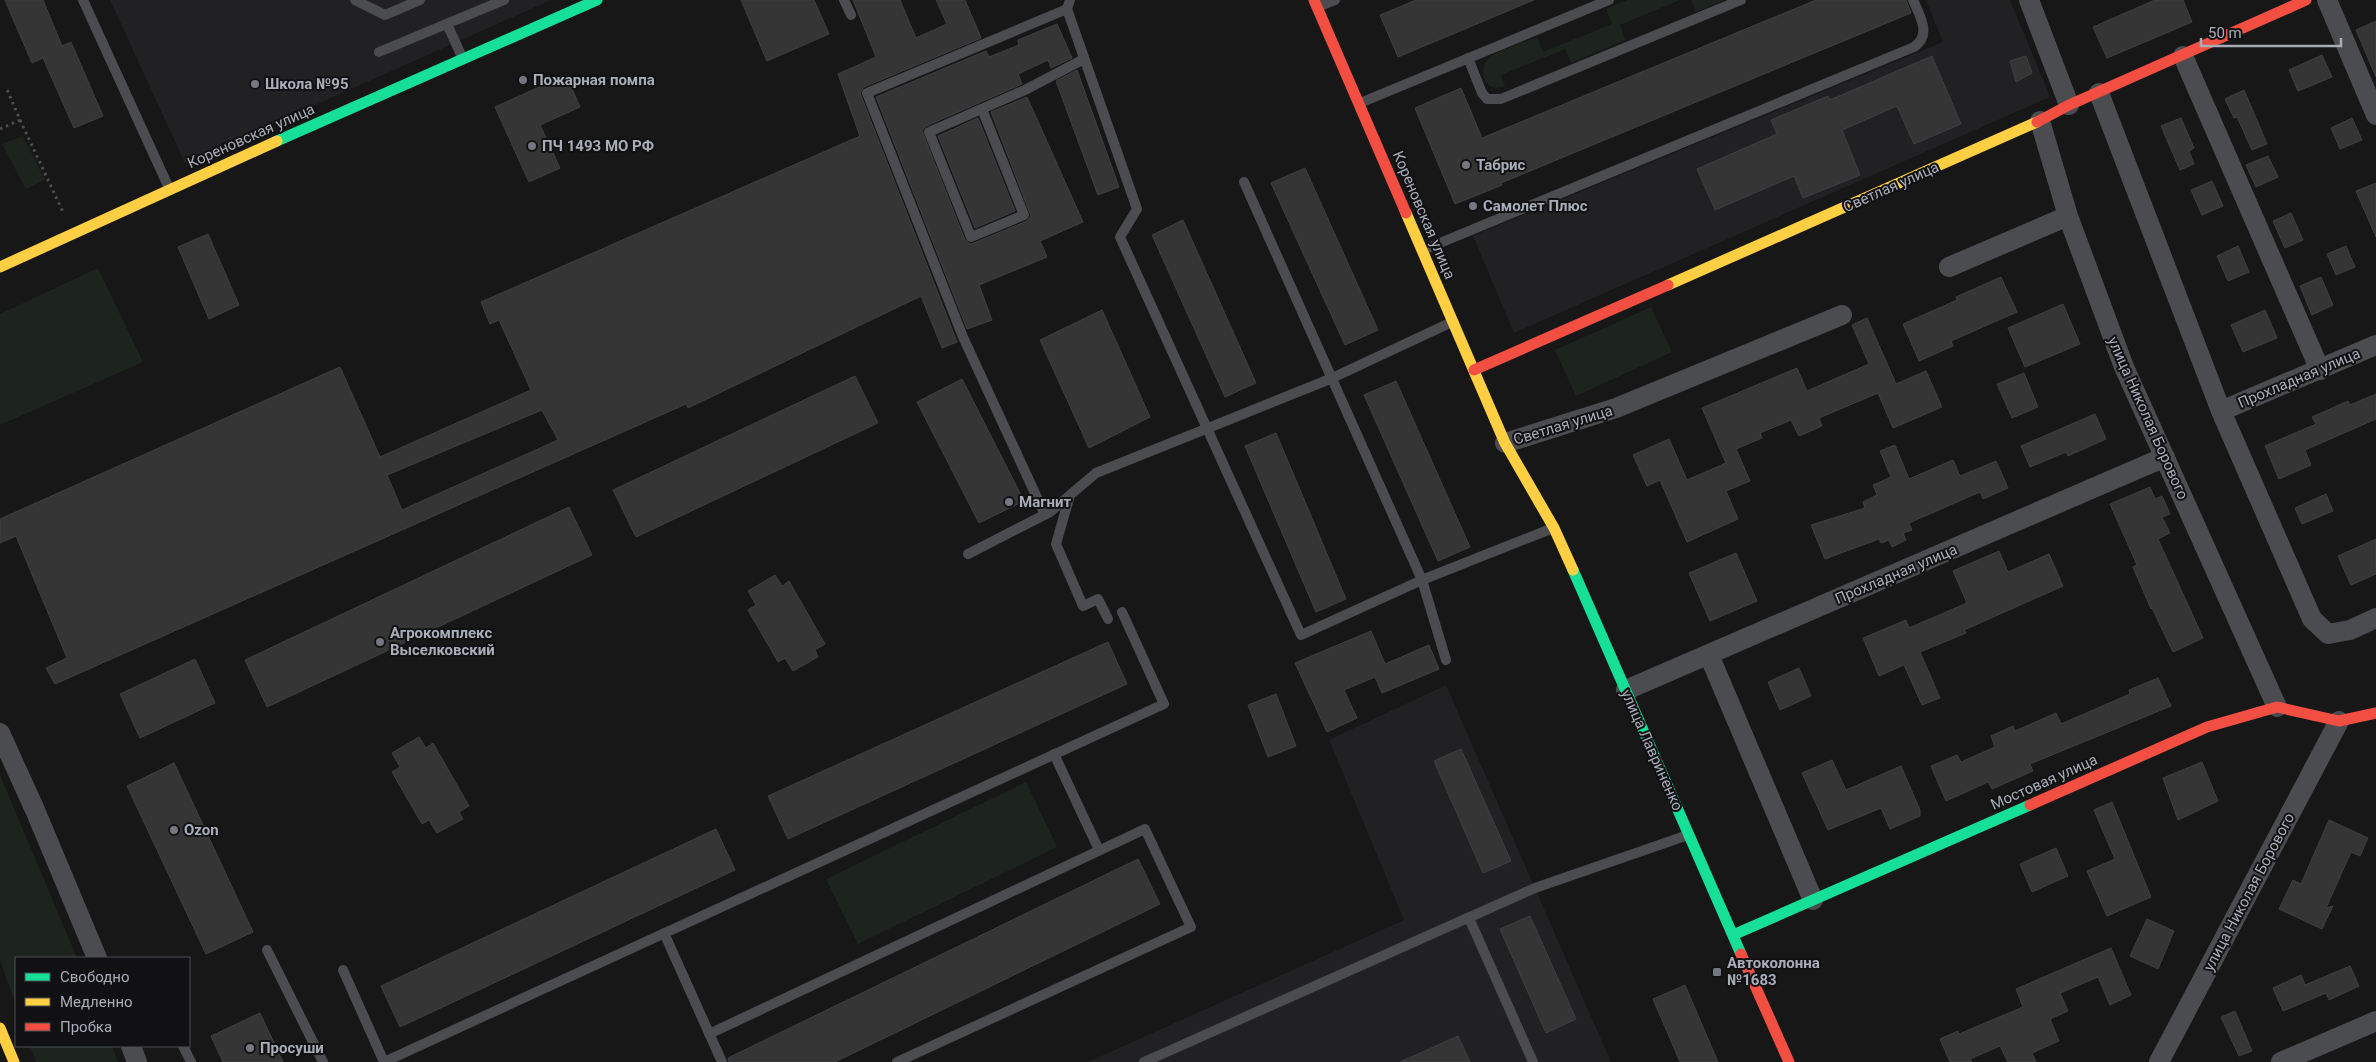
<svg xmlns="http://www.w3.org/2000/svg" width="2376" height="1062" font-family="Roboto,sans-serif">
<rect width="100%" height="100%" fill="#171717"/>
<!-- built -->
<path fill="#212123" d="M110,0h441l-366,163z
M1926,0h84l40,97 -536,236 -41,-97 470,-194z
M1446,685l165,377h-523l316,-142 -75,-180z"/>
<!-- green -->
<path fill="#1d241e" d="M1627,0h53l-60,25 5,15 -54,23 -6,-14 -64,26 4,11c-19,9 -29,-15 -16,-28 9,-8 36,-15 48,-21l6,15 69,-28 -6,-15z
M1691,0h33l-28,12z
M23,136l22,44 -19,9 -24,-45z
M98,268l45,94 -143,63v-111z
M1651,307l21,45 -96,44 -21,-46z
M0,775l77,183h-61v48l-16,-46z
M1026,782l31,65 -199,97 -32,-65z
M30,1046h82l6,16h-82z"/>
<!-- building -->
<path fill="#353536" stroke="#3f4043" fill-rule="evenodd" d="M5,0h38l19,46 9,-4 32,74 -29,12 -31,-70 -11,5z
M741,0h73l15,34 -62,27z
M853,0h47l16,38 31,-14 -11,-24h29l16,38 -117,49 -4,6 97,249 -15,6 -21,-52 -233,112 -2,-4 -631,280 -9,-16 21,-10 -51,-122 -16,7v-24l340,-152 40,90 151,-67 -32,-70 -9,4 -9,-22 379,-166 -22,-62 38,-17zM542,410l16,30 -156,70 -15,-35z
M1416,0h118l-136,57 -18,-42z
M1816,0h90l5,13 -410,170 1,2 -47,19 -40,-96 46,-20 21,50z
M2155,0h28l9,22 -85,36 -14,-31z
M2376,21v56l-20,-47z
M1057,24l15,34 -21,10 -3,-8 -30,14 4,10 -96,42 -4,5 43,109 5,4 4,-1 53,-22 4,-5 -40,-104 36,-15 56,125 -43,19 7,16 -68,28 13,35 -25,9 -91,-232 110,-46 3,6 30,-12 -1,-5z
M2322,55l10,22 -34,14 -9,-21z
M1932,56l29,68 -47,20 -17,-38 -55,24 18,45 -57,23 -9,-22 -79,34 -18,-41 80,-35 -6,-14 57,-24 2,4z
M2026,56l6,17 -16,9 -6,-21z
M1077,70l42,117 -21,8 -42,-114z
M566,75l14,32 -40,18 20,43 -31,14 -34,-75z
M2244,90l23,54 -15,6 -15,-33 -3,1 -9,-19z
M978,118l37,93 -40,17 -37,-92z
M2181,118l13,30 -5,3 5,13 -14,6 -19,-44z
M2352,118l10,22 -22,9 -9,-21z
M2268,156l10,21 -22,10 -10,-22z
M1305,168l73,162 -33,15 -74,-162z
M2212,181l11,25 -21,9 -11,-25z
M2376,183v54l-20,-46z
M2291,213l12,27 -18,8 -12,-27z
M1183,220l73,163 -31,14 -73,-162z
M208,234l31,71 -30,14 -31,-72z
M2238,246l11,26 -21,9 -11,-25z
M2346,246l9,21 -19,8 -9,-21z
M2001,277l16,35 -66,29 2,5 -34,15 -16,-37 54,-24 -1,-3z
M2321,277l12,28 -21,10 -12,-29z
M2063,304l17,40 -55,23 -17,-39z
M1102,310l48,107 -61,31 -49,-108z
M2265,310l12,28 -34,14 -12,-27z
M1867,318l29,66 30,-13 16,36 -49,21 -15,-35 -59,25 3,8 -23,10 -8,-16 -31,13 2,5 -26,11 14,32 -24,10 12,28 -51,23 -27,-62 -13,6 -14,-31 36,-16 18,41 39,-17 -24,-55 95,-40 10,23 62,-27 -17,-39z
M2024,373l14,34 -26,11 -15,-34z
M855,376l23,47 -242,114 -23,-47z
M962,379l62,122 -45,22 -62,-121z
M1396,381l74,166 -32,14 -74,-166z
M2376,394v25l-71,31 6,15 -32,14 -14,-33 51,-22 -4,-7 36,-16 2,4z
M2095,414l11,25 -38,17 -2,-4 -36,15 -9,-21z
M1276,433l70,166 -30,13 -71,-166z
M1895,445l14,34 44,-19 7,16 36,-15 12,27 -25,11 -3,-7 -71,31 3,7 -9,3 3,7 -14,7 -3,-7 -8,3 -2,-4 -54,20 -14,-34 54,-17 -2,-6 14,-7 -4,-10 18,-8 -11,-26z
M2150,487l5,12 7,-3 8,18 -8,3 8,16 -12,6 45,99 -30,14 -21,-44 -1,1 -18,-42 4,-2 -27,-61z
M2326,494l7,17 -31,13 -7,-16z
M569,507l23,48 -325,152 -22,-47z
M2376,539v35l-25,11 -13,-29z
M1999,551l9,21 41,-18 14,32 -99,44 2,3 -46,19 20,46 -18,7 -18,-40 -25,11 -16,-38 43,-18 3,8 58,-25 -14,-32z
M1736,553l21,48 -47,20 -21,-48z
M775,575l7,11 7,-5 36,63 -10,6 3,7 -25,14 -8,-13 -7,4 -30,-52 8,-5 -8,-14z
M1371,631l14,33 44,-19 10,24 -57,24 -7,-16 -31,13 13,28 -30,14 -32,-69z
M1108,642l19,42 -339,155 -20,-43z
M195,659l20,44 -75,35 -20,-44z
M1799,668l12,28 -31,14 -12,-28z
M2158,678l13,28 -141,58 3,7 -41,18 -4,-7 -42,19 -15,-35 26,-11 4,7 34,-15 -4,-11 22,-10 2,5 41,-18 5,11 69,-30 -1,-4z
M1276,694l20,52 -28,11 -20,-52z
M419,737l7,11 7,-5 36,63 -10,6 4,7 -26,14 -8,-13 -7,4 -30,-52 8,-5 -8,-14z
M1461,749l50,112 -28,12 -49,-112z
M1832,760l14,30 55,-24 19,44v6l-30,13 -9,-21 -53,22 -26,-57z
M2202,762l16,39 -40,19 -15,-42z
M174,763l79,169 -47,22 -79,-168z
M2112,802l39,95 -44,19 -20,-45 28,-12 -21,-49z
M2329,820l39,18 -8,18 -9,-4 -25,56 7,-2 -11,23 -43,-20 14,-29 8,4z
M716,829l19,41 -335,157 -19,-41z
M2056,848l12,28 -36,16 -12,-28z
M1138,859l22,45 -325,158h-106l-1,-4z
M1530,916l46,103 -30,14 -46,-104z
M2147,919l27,12 -16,38 -28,-13z
M2111,948l20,47 -21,10 -12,-28 -38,16 8,18 -18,8 9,22 -27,12 4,9h-28l-8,-16 -30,13 2,3h-22l-10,-23 18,-8 1,3 64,-27 -7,-18z
M2350,966l9,20 -30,14 -3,-7 -43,18 -10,-23 28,-13 4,10z
M1685,985l33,77h-38l-27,-63z
M2235,1011l17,40 -13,5 -18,-39z
M260,1013l23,49h-60l-12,-26z
M1458,1036l12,26h-70z"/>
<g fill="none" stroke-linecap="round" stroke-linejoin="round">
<!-- path -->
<path stroke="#4d4e52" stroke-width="3" stroke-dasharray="2.5 4" stroke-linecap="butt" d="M20,120l44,94
M0,129l20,-9 -14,-33"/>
<!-- lane -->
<path stroke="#4b4c50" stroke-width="10" d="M83,0l86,188
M355,0l30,15 35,-15
M844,0l7,15
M1070,0l-3,9 70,200 -17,28 181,398 121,-55 131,-52
M1317,7l18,-7
M447,24l15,33
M379,52l125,-52
M1468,58l14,35 5,6h14l240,-99
M1360,103l249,-103
M982,109l42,106 -53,22 -42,-105 96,-42 59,-31
M1244,182l178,398 24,80
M1423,250l491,-203c18,-12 6,-31 -1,-47
M1070,495l-14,49 27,62 15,-7 10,20
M1045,515l-82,-178 -96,-244 200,-84
M968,554l82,-42 46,-39 234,-94 122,-57
M1054,754l45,96
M1469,918l64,144
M664,933l58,129
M267,950l56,112
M343,970l41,92 780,-358 -42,-92
M709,1034l436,-205 46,98 -294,135
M183,1046l8,16
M1144,1062l391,-174 153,-53"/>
<!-- street -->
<path stroke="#4b4c50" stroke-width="20" d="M2029,0l40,105
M2327,0l49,115
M2183,56l137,314
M2099,93l122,318 91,208 16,15 22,-4 26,-12
M2040,121l28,95 56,151 153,340
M1949,267l119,-51
M2221,411l155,-66
M1505,443l111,-35 226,-93
M1709,655l104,245
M1626,690l539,-233
M0,733l35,77 62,148
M131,1046l6,16
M2159,1062l180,-341
M2281,1062l95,-41"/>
<!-- fast -->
<path stroke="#16e098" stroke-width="11" d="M277,141l320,-141
M1573,570l168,384
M1733,935l297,-130"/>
<!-- slow -->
<path stroke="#ffcf43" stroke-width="11" d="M1406,213l99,230 49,85 19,42
M0,267l277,-126
M1668,285l369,-163
M0,1028l14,34"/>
<!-- jam -->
<path stroke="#f24e42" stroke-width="11" d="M1314,0l92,213
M2037,122l32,-17 237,-105
M1474,370l194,-85
M2030,805l177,-78 70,-20 62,14 37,-8
M1741,954l48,108"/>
</g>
<!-- markers -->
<g fill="#757880" stroke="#111113" stroke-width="2">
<circle cx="523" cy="80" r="5"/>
<circle cx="255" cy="84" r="5"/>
<circle cx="532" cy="146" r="5"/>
<circle cx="1466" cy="165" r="5"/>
<circle cx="1473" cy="206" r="5"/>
<circle cx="1009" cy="502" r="5"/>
<circle cx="380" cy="642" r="5"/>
<circle cx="174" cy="830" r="5"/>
<rect x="1712" y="967" width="10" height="10" rx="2.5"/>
<circle cx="250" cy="1048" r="5"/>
</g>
<g text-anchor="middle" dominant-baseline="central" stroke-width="4" stroke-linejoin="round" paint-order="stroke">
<!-- poi labels -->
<g font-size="15" font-weight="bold" fill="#a8adb8" stroke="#111113" text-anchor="start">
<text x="533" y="80">Пожарная помпа</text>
<text x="265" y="84">Школа №95</text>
<text x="542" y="146">ПЧ 1493 МО РФ</text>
<text x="1476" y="165">Табрис</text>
<text x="1483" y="206">Самолет Плюс</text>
<text x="1019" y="502">Магнит</text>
<text x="390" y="633">Агрокомплекс<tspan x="390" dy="17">Выселковский</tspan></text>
<text x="184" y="830">Ozon</text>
<text x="1727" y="963">Автоколонна<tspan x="1727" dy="17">№1683</tspan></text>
<text x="260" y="1048">Просуши</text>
</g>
<!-- street labels -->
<g font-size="15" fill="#a8adb8" stroke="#111113">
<text transform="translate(251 136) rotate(-24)">Кореновская улица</text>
<text transform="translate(1891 187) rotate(-24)">Светлая улица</text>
<text transform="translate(1424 215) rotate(67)">Кореновская улица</text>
<text transform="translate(2299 378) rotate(-23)">Прохладная улица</text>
<text transform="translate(2148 418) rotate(66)">улица Николая Борового</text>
<text transform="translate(1563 425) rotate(-17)">Светлая улица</text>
<text transform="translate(1896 574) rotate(-23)">Прохладная улица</text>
<text transform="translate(1652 750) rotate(66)">улица Лавриненко</text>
<text transform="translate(2044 782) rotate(-24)">Мостовая улица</text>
<text transform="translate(2249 892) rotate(-62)">улица Николая Борового</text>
</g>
</g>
<!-- legend -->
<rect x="15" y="957" width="175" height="90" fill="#111113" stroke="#4d4f55"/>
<rect x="25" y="973" width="25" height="8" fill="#16e098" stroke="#4d4f55"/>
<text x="60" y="982" font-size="15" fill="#a8adb8">Свободно</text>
<rect x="25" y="998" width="25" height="8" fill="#ffcf43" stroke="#4d4f55"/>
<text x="60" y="1007" font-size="15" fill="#a8adb8">Медленно</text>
<rect x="25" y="1023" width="25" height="8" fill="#f24e42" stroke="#4d4f55"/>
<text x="60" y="1032" font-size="15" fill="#a8adb8">Пробка</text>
<!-- scale -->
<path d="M2201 38v8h140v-8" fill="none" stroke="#a8adb8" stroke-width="2.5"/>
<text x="2208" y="38" font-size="15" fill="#a8adb8" stroke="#111113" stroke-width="4" paint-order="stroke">50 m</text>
</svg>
